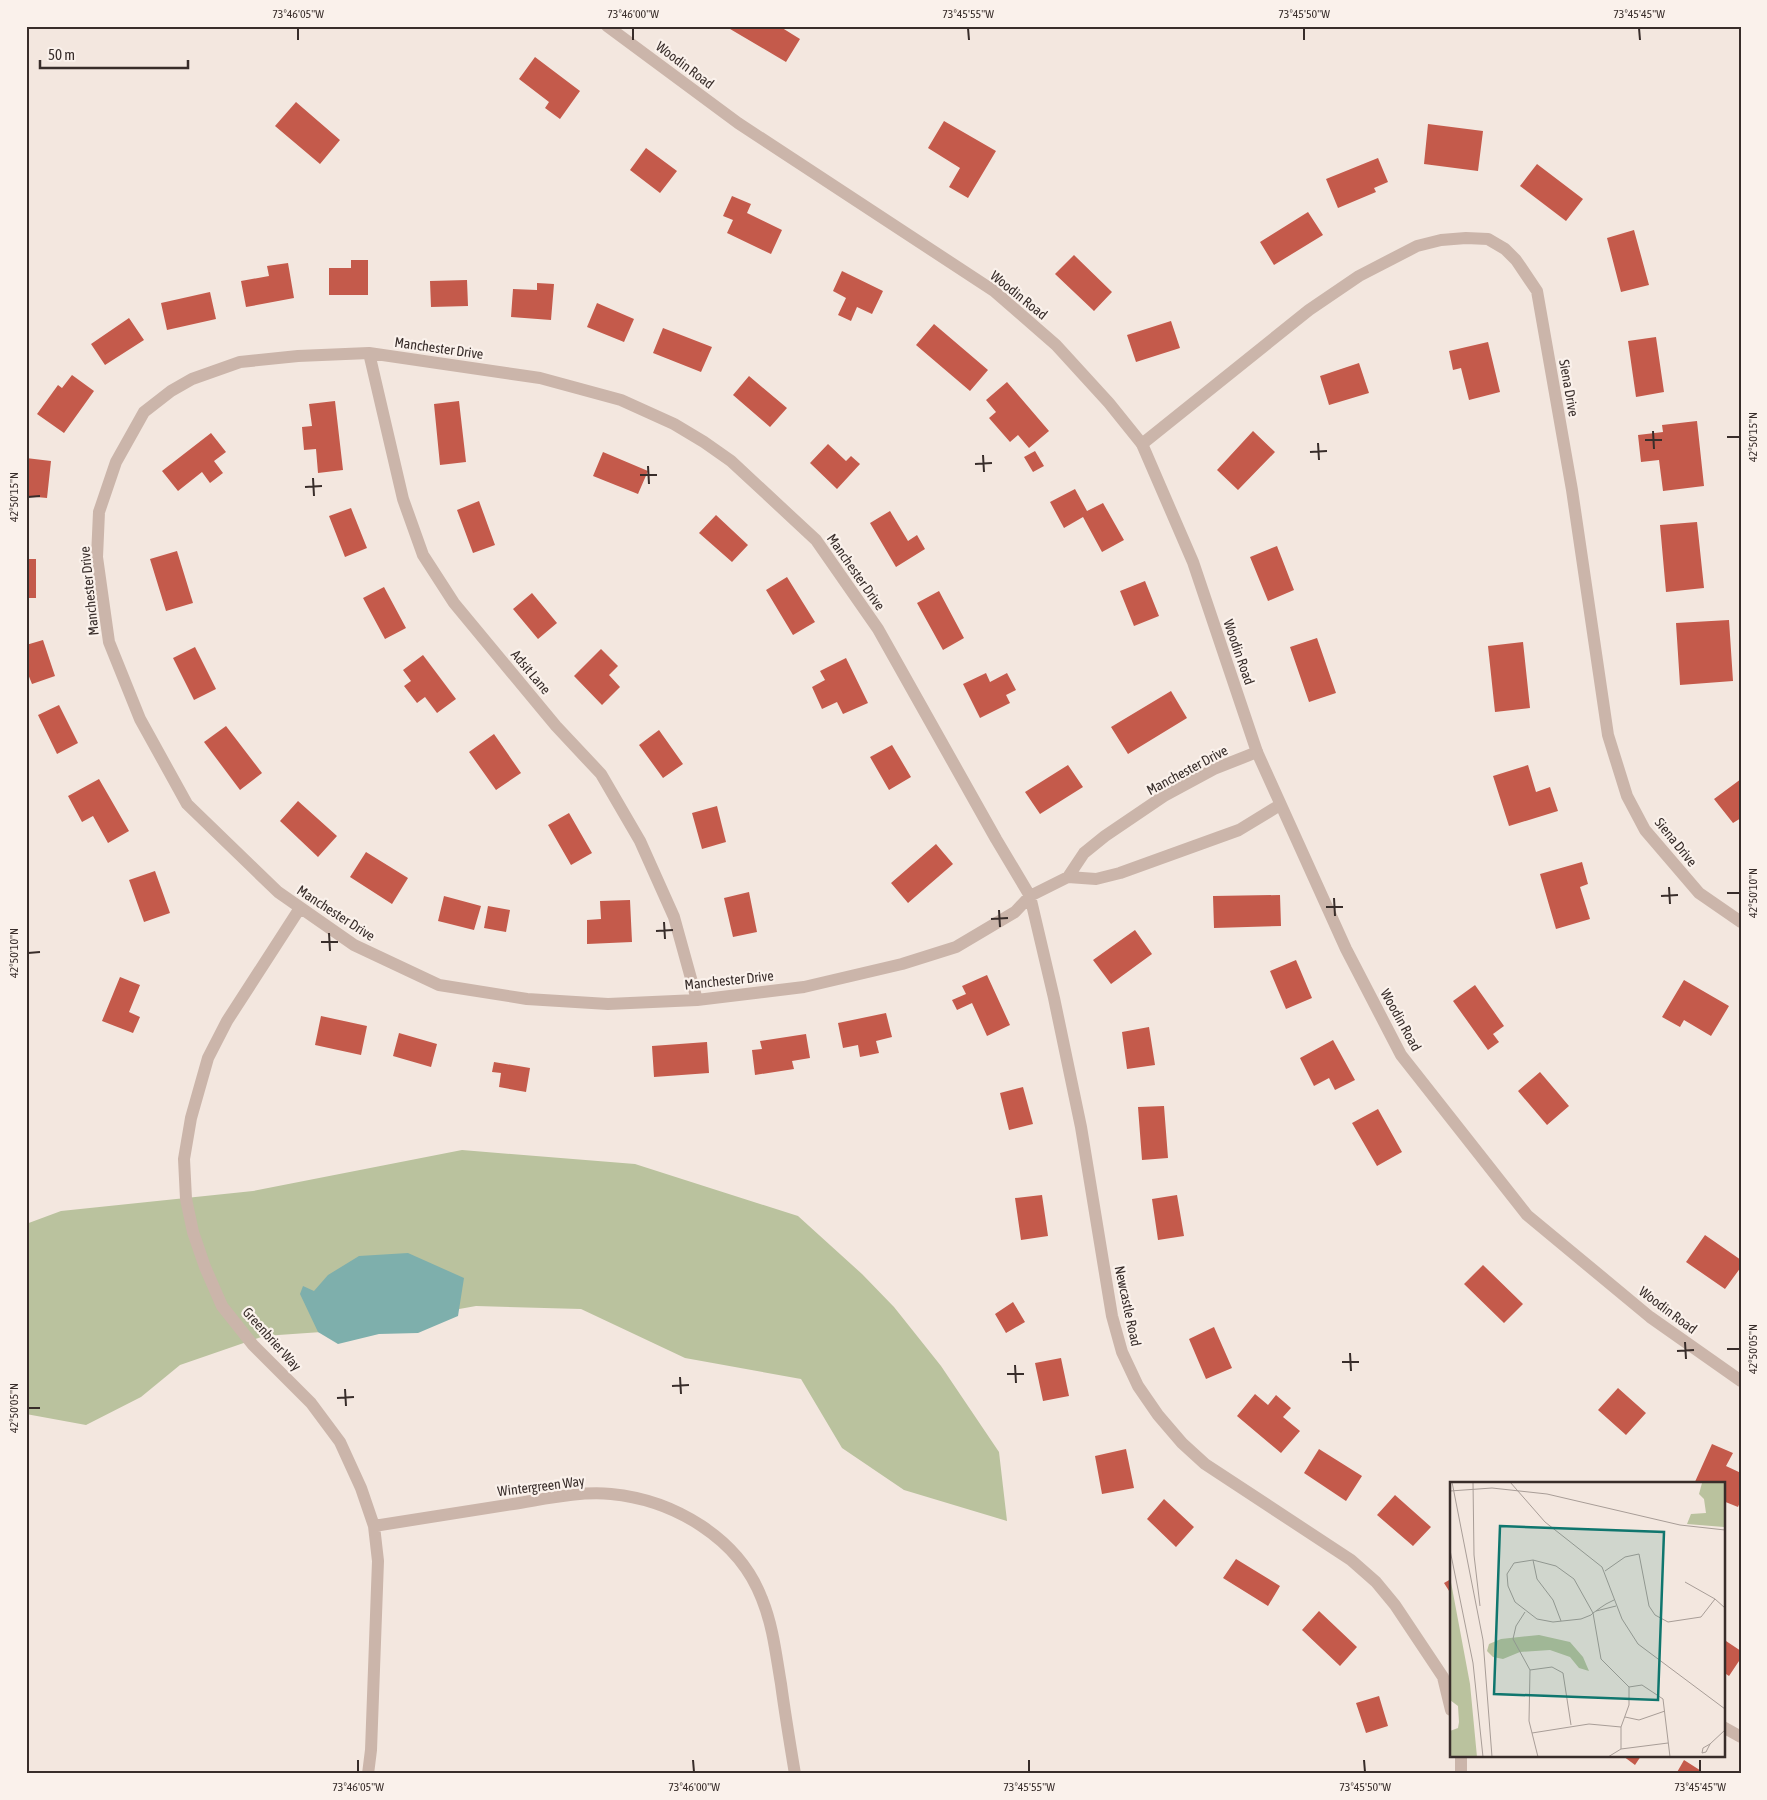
<svg xmlns="http://www.w3.org/2000/svg" width="1767" height="1800" font-family="'Asap Condensed',sans-serif">
<rect width="100%" height="100%" fill="#f3e7df"/>
<!-- green -->
<path fill="#bac29e" d="M462,1150l173,14 163,52 64,58 32,33 47,59 58,86 8,69 -103,-31 -62,-42 -41,-69 -116,-21 -104,-49 -105,-3 -140,25 -72,5 -84,29 -39,32 -55,28 -60,-11v-190l35,-13 192,-20z"/>
<!-- water -->
<path fill="#7eafac" d="M408,1253l56,25 -6,38 -40,17 -39,1 -41,10 -20,-12 -18,-38 3,-8 11,5 14,-16 31,-19z"/>
<!-- building -->
<path fill="#c45a4b" d="M725,26h54l21,13 -14,23z
M535,57l45,34 -20,28 -15,-11 4,-6 -30,-23z
M296,102l44,38 -20,24 -45,-38z
M944,121l52,30 -28,47 -19,-11 11,-19 -32,-20z
M1428,124l55,7 -5,40 -54,-7z
M646,148l31,23 -17,22 -30,-23z
M1378,158l10,24 -14,6 2,4 -38,16 -12,-29z
M1537,164l46,35 -17,22 -46,-35z
M732,196l19,8 -4,9 35,17 -11,24 -44,-21 6,-13 -10,-4z
M1308,212l15,23 -49,30 -14,-23z
M1634,230l15,55 -28,7 -14,-54z
M1074,255l38,37 -18,19 -39,-37z
M351,260h17v35h-39v-27h22z
M288,263l6,35 -48,9 -5,-26 28,-5 -2,-10z
M842,271l41,20 -11,23 -15,-7 -6,14 -13,-6 8,-17 -13,-7z
M467,280l1,26 -37,1 -1,-26z
M537,283l17,1 -3,36 -40,-3 2,-28 24,1z
M210,292l6,27 -49,11 -6,-27z
M597,303l37,16 -10,23 -37,-15z
M129,318l15,22 -39,25 -14,-21z
M1171,321l9,27 -44,14 -9,-27z
M934,324l54,46 -18,21 -54,-46z
M663,328l49,19 -11,25 -48,-19z
M1656,337l8,55 -28,5 -8,-56z
M1488,342l12,50 -31,8 -8,-32 -8,2 -4,-19z
M1359,363l10,30 -40,12 -9,-29z
M72,375l22,16 -30,42 -27,-19 21,-29 4,3z
M749,376l38,32 -17,19 -37,-32z
M1007,382l42,49 -20,17 -11,-13 -8,7 -21,-24 7,-6 -10,-12z
M335,401l8,69 -25,3 -2,-24 -12,1 -2,-23 10,-1 -3,-22z
M459,401l7,61 -26,3 -6,-61z
M1697,421l7,65 -41,5 -4,-31 -18,2 -3,-27 25,-3 -1,-7z
M1253,431l22,21 -37,38 -21,-20z
M211,433l15,19 -12,9 9,12 -13,10 -8,-11 -24,19 -16,-20z
M828,444l18,17 5,-5 9,8 -23,25 -27,-26z
M1035,451l9,15 -11,6 -9,-15z
M603,452l45,19 -10,23 -45,-18z
M26,458l25,3 -4,37 -21,-2z
M1075,489l12,22 16,-8 21,37 -22,12 -19,-35 -19,11 -14,-26z
M479,501l16,44 -22,8 -16,-43z
M351,508l16,40 -22,9 -16,-41z
M890,511l18,30 9,-6 8,14 -29,18 -26,-44z
M716,515l32,30 -16,17 -33,-29z
M1697,522l7,66 -38,4 -6,-67z
M1277,546l17,44 -26,11 -18,-44z
M177,551l16,52 -27,8 -16,-52z
M26,559h10v39h-10z
M787,577l28,45 -22,13 -27,-45z
M1145,581l14,35 -25,10 -14,-35z
M384,587l22,41 -21,11 -22,-41z
M939,591l25,47 -21,12 -26,-47z
M532,593l25,30 -19,16 -25,-30z
M1729,620l4,61 -53,4 -4,-62z
M1317,638l19,55 -27,9 -19,-55z
M43,640l12,36 -23,8 -6,-15v-24z
M1523,642l7,66 -35,4 -7,-66z
M195,647l21,42 -22,11 -21,-42z
M601,649l17,17 -9,9 11,12 -18,18 -28,-29z
M423,655l33,44 -19,14 -12,-16 -8,6 -13,-17 7,-5 -8,-11z
M846,658l22,45 -25,11 -6,-12 -15,7 -10,-22 13,-7 -5,-9z
M986,673l4,9 17,-9 9,17 -10,5 4,8 -30,15 -17,-34z
M1171,691l16,27 -59,36 -17,-27z
M59,705l19,38 -21,11 -19,-39z
M226,726l36,47 -22,17 -36,-48z
M659,730l24,34 -20,14 -24,-33z
M494,734l27,39 -25,17 -27,-38z
M892,745l19,32 -22,13 -19,-33z
M1068,765l15,22 -43,27 -15,-22z
M1528,765l8,27 14,-5 8,24 -49,15 -16,-50z
M99,779l30,52 -21,12 -15,-27 -11,6 -14,-26z
M1741,779v39l-8,5 -19,-24z
M298,801l39,35 -19,21 -38,-36z
M717,806l9,36 -24,7 -10,-36z
M569,813l23,40 -21,12 -23,-40z
M936,844l17,20 -45,39 -17,-20z
M366,852l42,26 -16,26 -42,-27z
M1582,862l6,22 -8,3 10,32 -34,10 -16,-55z
M155,871l15,42 -26,9 -15,-42z
M749,892l8,40 -24,5 -9,-39z
M1280,895l1,31 -67,2 -1,-32z
M444,896l37,10 -7,24 -36,-9z
M630,900l2,42 -45,2v-24l14,-1 -1,-18z
M488,906l22,4 -4,22 -22,-4z
M1135,930l17,24 -41,30 -18,-24z
M1296,960l16,38 -26,11 -16,-38z
M987,975l23,50 -23,11 -15,-33 -15,7 -5,-10 14,-6 -4,-8z
M120,977l20,8 -11,27 11,5 -7,16 -31,-12z
M1684,980l45,26 -18,30 -27,-16 -4,7 -18,-10z
M1475,985l29,41 -11,8 6,8 -11,8 -35,-49z
M886,1013l6,24 -16,4 3,12 -19,4 -2,-12 -15,3 -5,-25z
M321,1016l46,10 -6,29 -46,-10z
M1149,1027l6,38 -28,4 -5,-37z
M399,1033l38,11 -6,23 -38,-11z
M806,1034l4,24 -18,3 2,8 -39,6 -3,-25 10,-1 -2,-8z
M1333,1040l22,40 -20,10 -6,-12 -15,8 -14,-28z
M707,1042l2,31 -55,4 -2,-31z
M494,1062l36,6 -4,24 -27,-5 2,-14 -9,-1z
M1540,1072l29,34 -22,19 -29,-34z
M1023,1087l10,37 -24,6 -9,-37z
M1164,1106l4,52 -26,2 -4,-53z
M1378,1109l24,43 -25,14 -25,-43z
M1042,1195l6,41 -27,4 -6,-42z
M1177,1195l7,41 -26,4 -6,-41z
M1705,1235l36,25v7l-16,22 -39,-27z
M1483,1265l40,39 -19,19 -40,-39z
M1013,1302l12,20 -19,11 -11,-19z
M1214,1327l18,41 -26,11 -17,-40z
M1061,1358l8,38 -26,5 -8,-38z
M1618,1388l28,25 -20,22 -28,-25z
M1255,1394l13,11 8,-10 15,13 -8,9 17,14 -19,22 -44,-37z
M1712,1444l21,9 -7,13 15,7v27l-3,7 -15,-6v-17h-29z
M1126,1449l8,39 -32,6 -7,-38z
M1319,1449l43,27 -16,25 -42,-28z
M1395,1495l36,32 -18,19 -36,-31z
M1164,1499l30,28 -18,20 -29,-28z
M1236,1559l44,27 -12,20 -45,-28z
M1451,1579v15l-7,-11z
M1319,1611l38,36 -17,19 -38,-36z
M1723,1639l18,12v7l-12,18 -6,-4z
M1379,1696l9,30 -22,7 -10,-30z
M1623,1756h18l-6,9z
M1684,1760l22,14h-30z"/>
<g fill="none" stroke-linecap="round" stroke-linejoin="round">
<!-- minor -->
<path stroke="#cbb5aa" stroke-width="12" d="M369,353l34,146 20,56 31,48 102,123 45,48 39,67 34,76 23,83
M1142,444l167,-134 50,-34 58,-30 24,-6 25,-2 22,1 17,10 11,11 21,31 35,199 36,245 19,61 18,34 54,63 42,29
M1280,805l-41,25 -119,43 -24,6 -28,-2 -38,19 -15,16 -59,35 -54,17 -98,23 -107,13 -89,4 -81,-5 -88,-14 -85,-40 -76,-53 -91,-88 -47,-85 -31,-77 -12,-85 2,-45 17,-50 28,-50 27,-21 21,-12 48,-17 58,-6 71,-3 171,25 81,22 53,24 30,18 27,19 85,79 62,89 118,210 34,57 24,102 27,129 31,189 10,36 16,34 20,29 24,28 23,21 146,96 25,22 19,23 48,72 8,33
M1068,877l16,-24 21,-17 59,-40 50,-27 43,-17
M300,908l-73,113 -19,37 -17,60 -7,41 2,40 7,33 12,35 17,39 31,39 58,58 29,39 21,46 13,38 4,35 -7,189 -3,24
M374,1526c47,-7 93,-15 139,-22 32,-5 66,-13 98,-10 63,6 128,44 151,105 11,27 14,56 19,85 4,30 9,60 14,90
M1723,1727l18,10
M1461,1756v18"/>
<!-- tertiary -->
<path stroke="#cbb5aa" stroke-width="12" d="M607,26l131,97 256,168 62,54 53,58 33,41 51,118 64,190 89,197 55,106 126,160 123,102 91,64"/>
</g>
<!-- ticks -->
<path fill="none" stroke="#382d2a" stroke-width="2" d="M298,28v12M633,28v12M968,28l1,12M1304,28v12M1639,28l1,12M1653,431l1,18M1727,437h13M1645,440h17M1318,443l1,17M1310,452l17,-1M983,455l1,17M975,464l17,-1M648,466l1,18M640,475h17M313,478l1,18M305,487l17,-1M28,497l12,-1M1669,887l1,17M1727,893h13M1661,896l17,-1M1334,898l1,18M1326,907h17M999,910l1,17M991,919l17,-1M664,922l1,17M656,931l17,-1M329,933l1,18M321,942h17M28,953l12,-1M1685,1342l1,17M1727,1349h13M1677,1351l17,-1M1350,1353l1,18M1342,1362h17M1015,1365l1,18M1007,1374h17M680,1377l1,17M672,1386l17,-1M345,1389l1,17M337,1398l17,-1M28,1408h12M358,1760v12M693,1760l1,12M1029,1760v12M1364,1760l1,12M1700,1760v12"/>
<g text-anchor="middle" dominant-baseline="central" stroke-width="4.5" stroke-linejoin="round" paint-order="stroke">
<!-- street labels -->
<g font-size="14" fill="#382d2a" stroke="#faf1eb">
<text transform="translate(685 65) rotate(37)">Woodin Road</text>
<text transform="translate(1019 295) rotate(39)">Woodin Road</text>
<text transform="translate(439 348) rotate(8)">Manchester Drive</text>
<text transform="translate(1569 388) rotate(80)">Siena Drive</text>
<text transform="translate(856 572) rotate(55)">Manchester Drive</text>
<text transform="translate(89 591) rotate(-96)">Manchester Drive</text>
<text transform="translate(1239 652) rotate(71)">Woodin Road</text>
<text transform="translate(531 672) rotate(50)">Adsit Lane</text>
<text transform="translate(1187 770) rotate(-28)">Manchester Drive</text>
<text transform="translate(1676 842) rotate(51)">Siena Drive</text>
<text transform="translate(336 913) rotate(33)">Manchester Drive</text>
<text transform="translate(729 980) rotate(-6)">Manchester Drive</text>
<text transform="translate(1401 1020) rotate(61)">Woodin Road</text>
<text transform="translate(1128 1306) rotate(78)">Newcastle Road</text>
<text transform="translate(1668 1310) rotate(37)">Woodin Road</text>
<text transform="translate(272 1339) rotate(48)">Greenbrier Way</text>
<text transform="translate(541 1486) rotate(-7)">Wintergreen Way</text>
</g>
</g>
<!-- overview -->
<g transform="translate(1450 1482)">
<rect width="275" height="275" fill="#f3e7df"/>
<path d="M275,0l-1,45 -37,-3 4,-10 15,-1 -2,-14 -5,-5 3,-11zM0,95l20,107 7,73h-27v-26l8,-3 1,-6 -1,-16 -8,-6zM89,153l31,7 13,15 6,14 -10,-3 -9,-11 -20,-7 -30,2 -17,7 -10,-2 -6,-6 2,-7 12,-5z" fill="#bac29e"/>
<path fill="none" stroke="#a89d97" stroke-width="1" d="M2,0l31,158 9,117M23,0l1,73 6,51M60,0l35,40 57,45 20,52 16,25 87,65M0,9l42,-3 55,6 133,31 45,5M0,68l23,113 10,94M83,78l4,19 16,21 8,21M155,89l20,-14 14,-3 10,52 6,9 13,7 33,-5 14,-18M235,100l30,17 10,9M164,118l-8,4 -6,4 -4,3 -3,2 -2,2 -10,4 -28,3 -16,-3 -22,-17 -7,-16 -1,-12 7,-11 19,-3 23,6 18,13 19,34 8,46 28,28v18l-8,22v22M146,129l20,-5M75,130l-9,14 -3,13 17,31 -1,51 9,36M80,188l22,-3 11,6 8,52M179,205l13,-2 21,14 7,58M175,235l14,3 26,-9M82,251l57,-9 32,3M260,262l-4,8 -4,1 1,-5zM260,262l15,-14M158,275l13,-8 47,-6"/>
<path fill="#0f766e" fill-opacity="0.15" stroke="#0f766e" stroke-width="2.5" d="M50,44l164,6 -6,168 -164,-6z"/>
<rect width="275" height="275" fill="none" stroke="#382d2a" stroke-width="2.5"/>
</g>
<!-- border -->
<rect width="1767" height="1800" fill="none" stroke="#faf1eb" stroke-width="55"/>
<!-- scale -->
<path d="M40 60v8h148v-8" fill="none" stroke="#382d2a" stroke-width="2.5"/>
<text x="48" y="60" font-size="15" fill="#382d2a" stroke="#faf1eb" stroke-width="4" paint-order="stroke">50 m</text>
<rect x="28" y="28" width="1712" height="1744" fill="none" stroke="#382d2a" stroke-width="2"/>
<g font-size="12" text-anchor="middle" fill="#382d2a">
<text x="298" y="18">73°46'05"W</text>
<text x="633" y="18">73°46'00"W</text>
<text x="968" y="18">73°45'55"W</text>
<text x="1304" y="18">73°45'50"W</text>
<text x="1639" y="18">73°45'45"W</text>
<text transform="translate(1753 437) rotate(-90)" y="4">42°50'15"N</text>
<text transform="translate(14 497) rotate(-90)" y="4">42°50'15"N</text>
<text transform="translate(1753 893) rotate(-90)" y="4">42°50'10"N</text>
<text transform="translate(14 953) rotate(-90)" y="4">42°50'10"N</text>
<text transform="translate(1753 1349) rotate(-90)" y="4">42°50'05"N</text>
<text transform="translate(14 1408) rotate(-90)" y="4">42°50'05"N</text>
<text x="358" y="1791">73°46'05"W</text>
<text x="694" y="1791">73°46'00"W</text>
<text x="1029" y="1791">73°45'55"W</text>
<text x="1365" y="1791">73°45'50"W</text>
<text x="1700" y="1791">73°45'45"W</text>
</g>
</svg>
